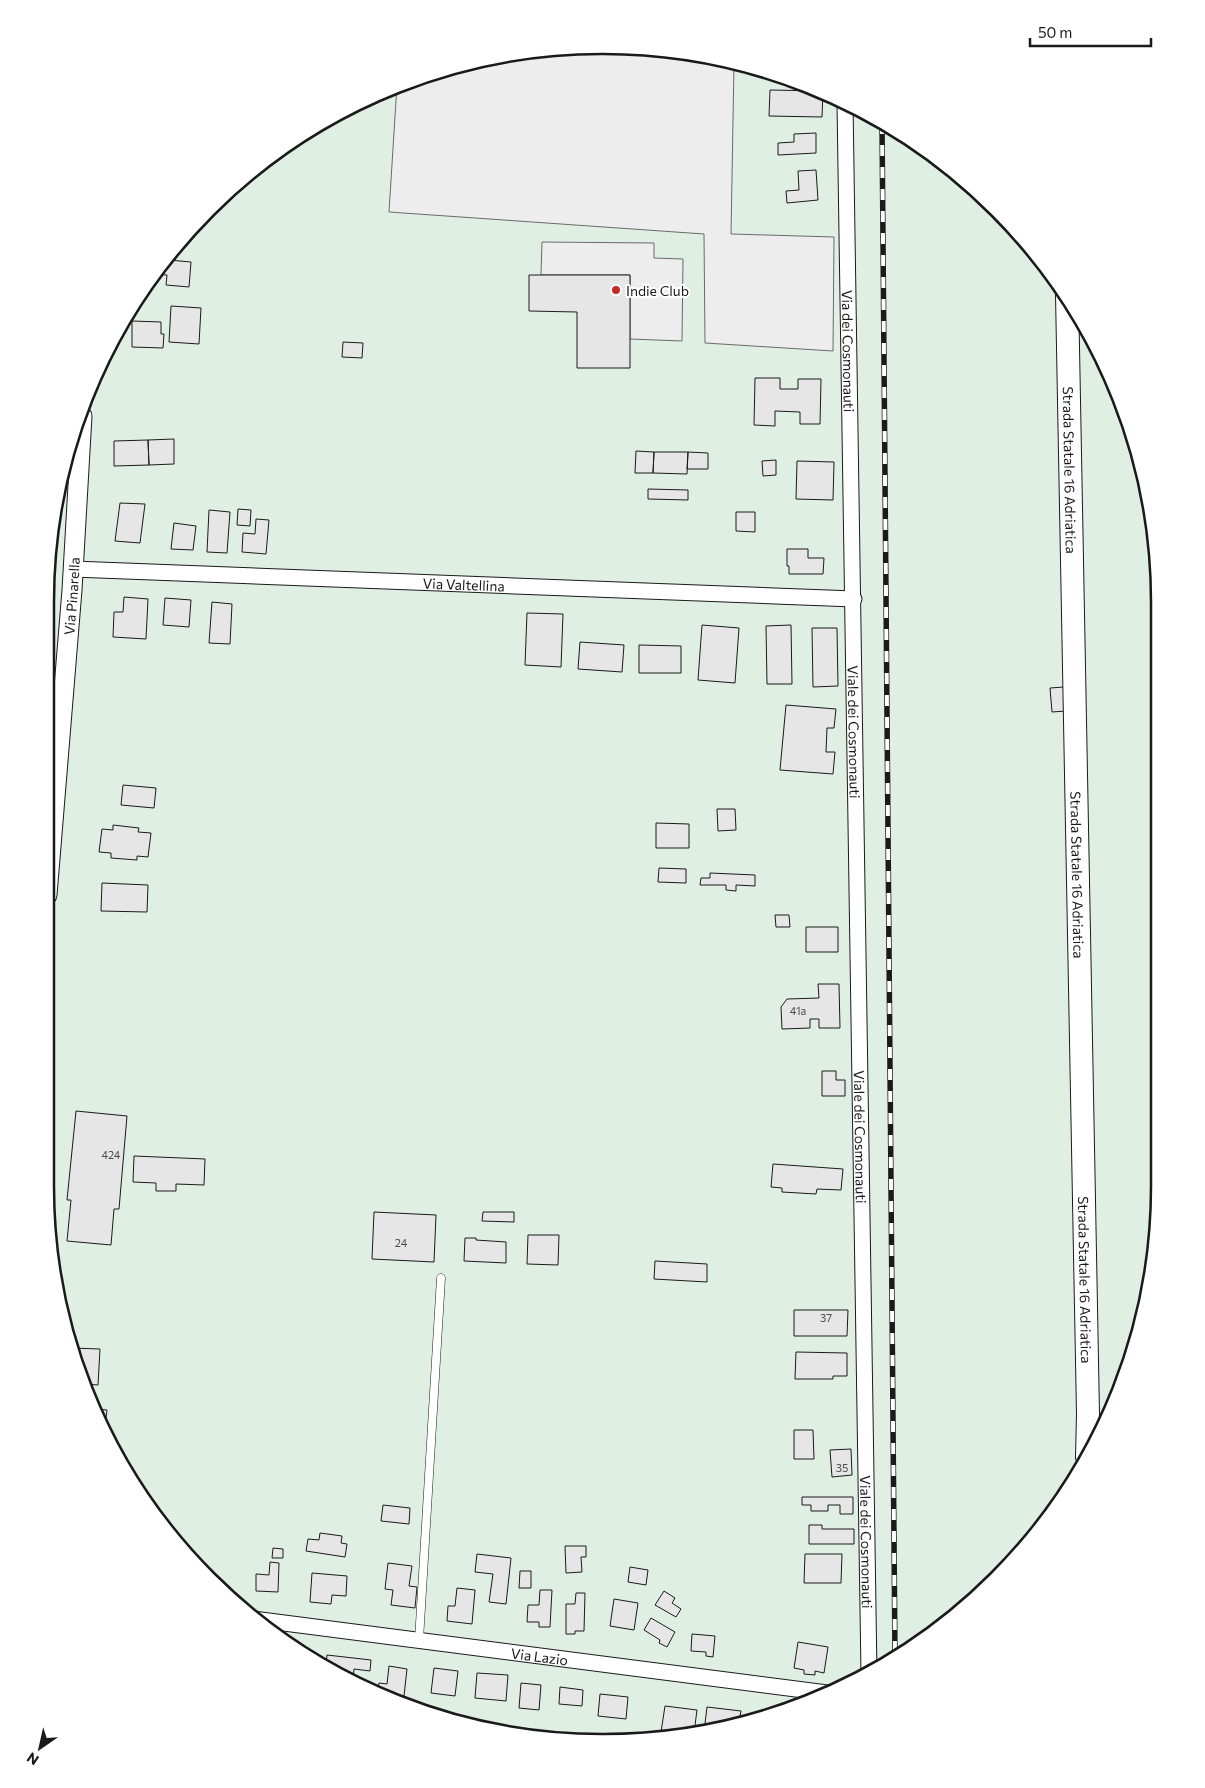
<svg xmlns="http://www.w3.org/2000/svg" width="1205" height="1788" font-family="Commissioner,sans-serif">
<rect width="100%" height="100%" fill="#fff"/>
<!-- green -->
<path fill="#e0efe3" stroke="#6a6a6a" d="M602,45l109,11 105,31 96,52 85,69 69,85 51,96 32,104 11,110v582l-11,109 -47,138 -57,93 -48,55 -116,88 -99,45 -70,19 -146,10 -108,-18 -69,-23 -126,-73 -55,-48 -69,-85 -64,-131 -25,-105 -5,-656 11,-109 47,-138 57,-93 48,-55 85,-69 96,-51 104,-32z"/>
<!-- parking -->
<path fill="#ededed" stroke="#6a6a6a" d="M582,47l73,3 56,6 23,7 -3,171 103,3 -1,114 -128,-8 -1,-109 -315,-22 8,-127 96,-29z
M542,242l112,1v15l29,1 -1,82 -52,-2v-64h-89z"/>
<!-- building -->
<path fill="#e6e6e6" stroke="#1a1a1a" d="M770,90l53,1 -1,26 -53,-1z
M816,133v20l-38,2v-12l16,-1v-8z
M816,170l2,30 -31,3 -1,-12 13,-1 -1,-19z
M169,253v7l22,2 -2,25 -23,-2 1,-10 -14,-1z
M529,275h101v93h-53v-56l-48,-1z
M171,306l30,2 -2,36 -30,-2z
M132,321l29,1v12h3l-1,14 -31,-1z
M343,342l20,1 -1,15 -20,-1z
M755,378h25v11h18v-10h23l-1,45h-20v-12l-25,-1v15l-21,-1z
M174,439v25l-25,1 -1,-25z
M148,440l1,25 -35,1v-25z
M636,451l18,1 -1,21h-18z
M654,452h34l-1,22 -34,-1z
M688,452l20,1v16h-21z
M776,460v15l-13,1 -1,-15z
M797,461l37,1 -1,38 -37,-1z
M648,489l40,1v10l-40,-1z
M120,503l25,1 -5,39 -25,-2z
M238,509l13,1 -1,16 -13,-1z
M209,510l21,2 -3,41 -20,-1z
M736,512h19v20l-19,-1z
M256,519l13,1 -3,34 -24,-2 1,-19 12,1z
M174,523l22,3 -3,24 -22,-1z
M787,549h21v9h16l-1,16h-34v-8h-2z
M124,597l24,2 -2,40 -33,-2 1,-25h9z
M165,598l26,2 -2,27 -26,-2z
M212,602l20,2 -2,40 -21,-1z
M527,613l36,1 -2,53 -36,-2z
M702,625l37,3 -4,55 -37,-3z
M791,625l1,59h-25l-1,-58z
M812,628h25l1,58 -25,1z
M580,642l44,3 -2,27 -44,-3z
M639,645l42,1v27h-42z
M1064,687l2,24 -14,1 -2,-24z
M786,705l50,4 -2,19h-7l-1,24h9l-2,22 -53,-4z
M123,785l33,3 -2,20 -33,-3z
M717,809h18l1,21 -18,1z
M656,823l33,1v24h-33z
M113,825l26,3 -1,4 13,1 -3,24 -11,-1v4l-26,-2v-5l-12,-1 3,-23 11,1z
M659,868l27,1v14l-28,-1z
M710,873l45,2v11l-19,-1v6l-10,-1v-5h-26l1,-7h9z
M102,883l46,2 -1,27 -46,-1z
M775,915h14l1,12h-14z
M806,927h32v25h-32z
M818,984h21l1,44h-21v-9h-9v9l-28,1 -1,-22 6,-8 32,-1z
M822,1071h14v9h9v16h-23z
M76,1111l51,5 -8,93h-5l-3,36 -44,-4 4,-41h-4z
M134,1156l71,3 -1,26 -28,-1v7h-20v-8l-23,-1z
M773,1164l70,5 -2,21 -24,-1 -1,5 -34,-2v-4l-11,-1z
M374,1212l62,3 -2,47 -62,-3z
M483,1212h31v10l-32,-1z
M528,1235h31l-1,30 -31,-1z
M465,1238h11v2l30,2v21l-42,-2z
M655,1261l52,3v18l-53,-3z
M794,1310h54l-1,26h-53z
M71,1348l29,1 -2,36 -14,-1 -10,-20z
M796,1352l51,1v23h-14v3h-38z
M96,1409l11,1 -2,17z
M794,1430h19l1,29h-20z
M851,1449l1,26 -20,2 -2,-27z
M802,1497h51v17h-13v-9h-12v6h-17v-6h-9z
M383,1505l27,3 -1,16 -28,-3z
M809,1525h13v4h32v15h-45z
M320,1533l22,3 -1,7 6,1 -2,13 -39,-6 2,-12 11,1z
M565,1546h21v11h-5l1,15 -16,1z
M273,1548l10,1v9h-11z
M477,1554l34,4 -5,46 -17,-2 4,-28 -18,-2z
M805,1554h37l-1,29h-37z
M270,1562l9,1 -1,29 -22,-1v-17l13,1z
M388,1563l24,3 -3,20 8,1 -2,21 -24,-3 2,-15 -8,-1z
M630,1567l18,3 -2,15 -18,-3z
M520,1571h11v17h-12z
M312,1573l35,3 -1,20 -14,-1 -1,9 -21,-2z
M457,1588l18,2 -3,34 -25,-3 1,-15h7z
M540,1590h12l-2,37h-11v-5h-12l1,-17h11z
M664,1591l11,7 -3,5 9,6 -5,8 -21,-12z
M576,1593h9l-1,38h-9v3h-9v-30h9z
M614,1599l24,4 -4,27 -24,-4z
M651,1618l24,14 -8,15 -8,-4 1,-3 -16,-10z
M692,1634l23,2 -2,21 -7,-1v-4l-15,-1z
M798,1642l30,5 -4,26 -9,-2v4l-11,-1v-4l-10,-2z
M327,1655l44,5 -1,11 -16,-2 -1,11 -27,-16z
M389,1666l18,3 -4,36 -14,-4 -12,-7 2,-11 8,1z
M434,1668l24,3 -3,25 -24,-3z
M477,1673l31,2 -2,26 -31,-3z
M521,1683l20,2 -2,25 -20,-2z
M560,1687l23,3 -1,16 -23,-2z
M600,1694l28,3 -2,22 -28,-3z
M665,1706l32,4 -3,23 -15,1 -18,-2z
M707,1707l34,4 -2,11 -9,-1 -1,7 -17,4h-8z"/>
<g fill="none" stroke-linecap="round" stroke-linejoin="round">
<!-- service casing -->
<g stroke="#1a1a1a" stroke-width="9">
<path id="service" d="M419,1640l22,-362"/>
</g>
<!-- minor casing -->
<g stroke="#1a1a1a" stroke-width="17">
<g id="minor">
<path id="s1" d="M845,103l24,1571"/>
<path id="s2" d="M73,569l781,30"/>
<path id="s3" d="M253,1619l574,74"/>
</g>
</g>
<!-- tertiary casing -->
<g stroke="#1a1a1a" stroke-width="21">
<g id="tertiary">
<path id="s4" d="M47,895l25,-305 10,-174"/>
</g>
</g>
<!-- primary casing -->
<g stroke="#1a1a1a" stroke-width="24">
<g id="primary">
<path id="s5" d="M1067,294l21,1120 -1,43"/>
</g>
</g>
<!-- service -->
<use href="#service" stroke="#fff" stroke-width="8"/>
<!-- minor -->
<use href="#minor" stroke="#fff" stroke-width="15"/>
<!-- tertiary -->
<use href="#tertiary" stroke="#fff" stroke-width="19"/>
<!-- primary -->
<use href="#primary" stroke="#fff" stroke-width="22"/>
<!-- rail casing -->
<g stroke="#1a1a1a" stroke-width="5.5">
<path id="rail" d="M882,123l13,1534"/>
</g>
<!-- rail -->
<use href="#rail" stroke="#fff" stroke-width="4" stroke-dasharray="11" stroke-linecap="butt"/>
</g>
<!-- markers -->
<circle fill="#c62828" stroke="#fff" stroke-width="2" cx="616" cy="290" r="5"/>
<g text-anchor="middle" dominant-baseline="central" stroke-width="4" stroke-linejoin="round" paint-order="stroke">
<!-- number labels -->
<g font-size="11" fill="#4d4d4d">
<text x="798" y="1010">41a</text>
<text x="111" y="1154">424</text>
<text x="401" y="1242">24</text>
<text x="826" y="1317">37</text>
<text x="842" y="1467">35</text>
</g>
<!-- poi labels -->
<g font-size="14" fill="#1a1a1a" stroke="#fff" text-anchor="start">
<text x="626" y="290">Indie Club</text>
</g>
<!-- street labels -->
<g font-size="14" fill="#1a1a1a" stroke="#fff">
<text stroke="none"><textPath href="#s1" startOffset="248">Via dei Cosmonauti</textPath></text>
<text stroke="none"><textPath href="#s5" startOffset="176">Strada Statale 16 Adriatica</textPath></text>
<text stroke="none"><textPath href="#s2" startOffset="391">Via Valtellina</textPath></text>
<text stroke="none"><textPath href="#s4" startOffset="300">Via Pinarella</textPath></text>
<text stroke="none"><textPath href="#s1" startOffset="629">Viale dei Cosmonauti</textPath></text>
<text stroke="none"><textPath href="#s5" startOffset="581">Strada Statale 16 Adriatica</textPath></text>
<text stroke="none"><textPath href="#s1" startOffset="1034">Viale dei Cosmonauti</textPath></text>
<text stroke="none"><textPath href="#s5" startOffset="986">Strada Statale 16 Adriatica</textPath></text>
<text stroke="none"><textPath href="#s1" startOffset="1439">Viale dei Cosmonauti</textPath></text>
<text stroke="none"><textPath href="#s3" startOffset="289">Via Lazio</textPath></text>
</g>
</g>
<!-- crop -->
<path d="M0 0H1205V1788H0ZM602 54H603A548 548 0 0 1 1151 602V1186A548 548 0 0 1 603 1734H602A548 548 0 0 1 54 1186V602A548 548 0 0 1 602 54Z" fill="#fff" fill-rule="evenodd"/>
<path fill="none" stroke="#1a1a1a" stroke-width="2.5" d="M602 54H603A548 548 0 0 1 1151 602V1186A548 548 0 0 1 603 1734H602A548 548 0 0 1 54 1186V602A548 548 0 0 1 602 54Z"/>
<!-- north arrow -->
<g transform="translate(40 1748) rotate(214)" stroke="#ffffff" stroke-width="4" paint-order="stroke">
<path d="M0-4L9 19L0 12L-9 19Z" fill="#1a1a1a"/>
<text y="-8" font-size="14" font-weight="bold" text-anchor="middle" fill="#1a1a1a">N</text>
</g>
<!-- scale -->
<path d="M1030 38v8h121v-8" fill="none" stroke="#1a1a1a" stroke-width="2.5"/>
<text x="1038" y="38" font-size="15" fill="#1a1a1a" stroke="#ffffff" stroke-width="4" paint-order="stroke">50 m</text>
</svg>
